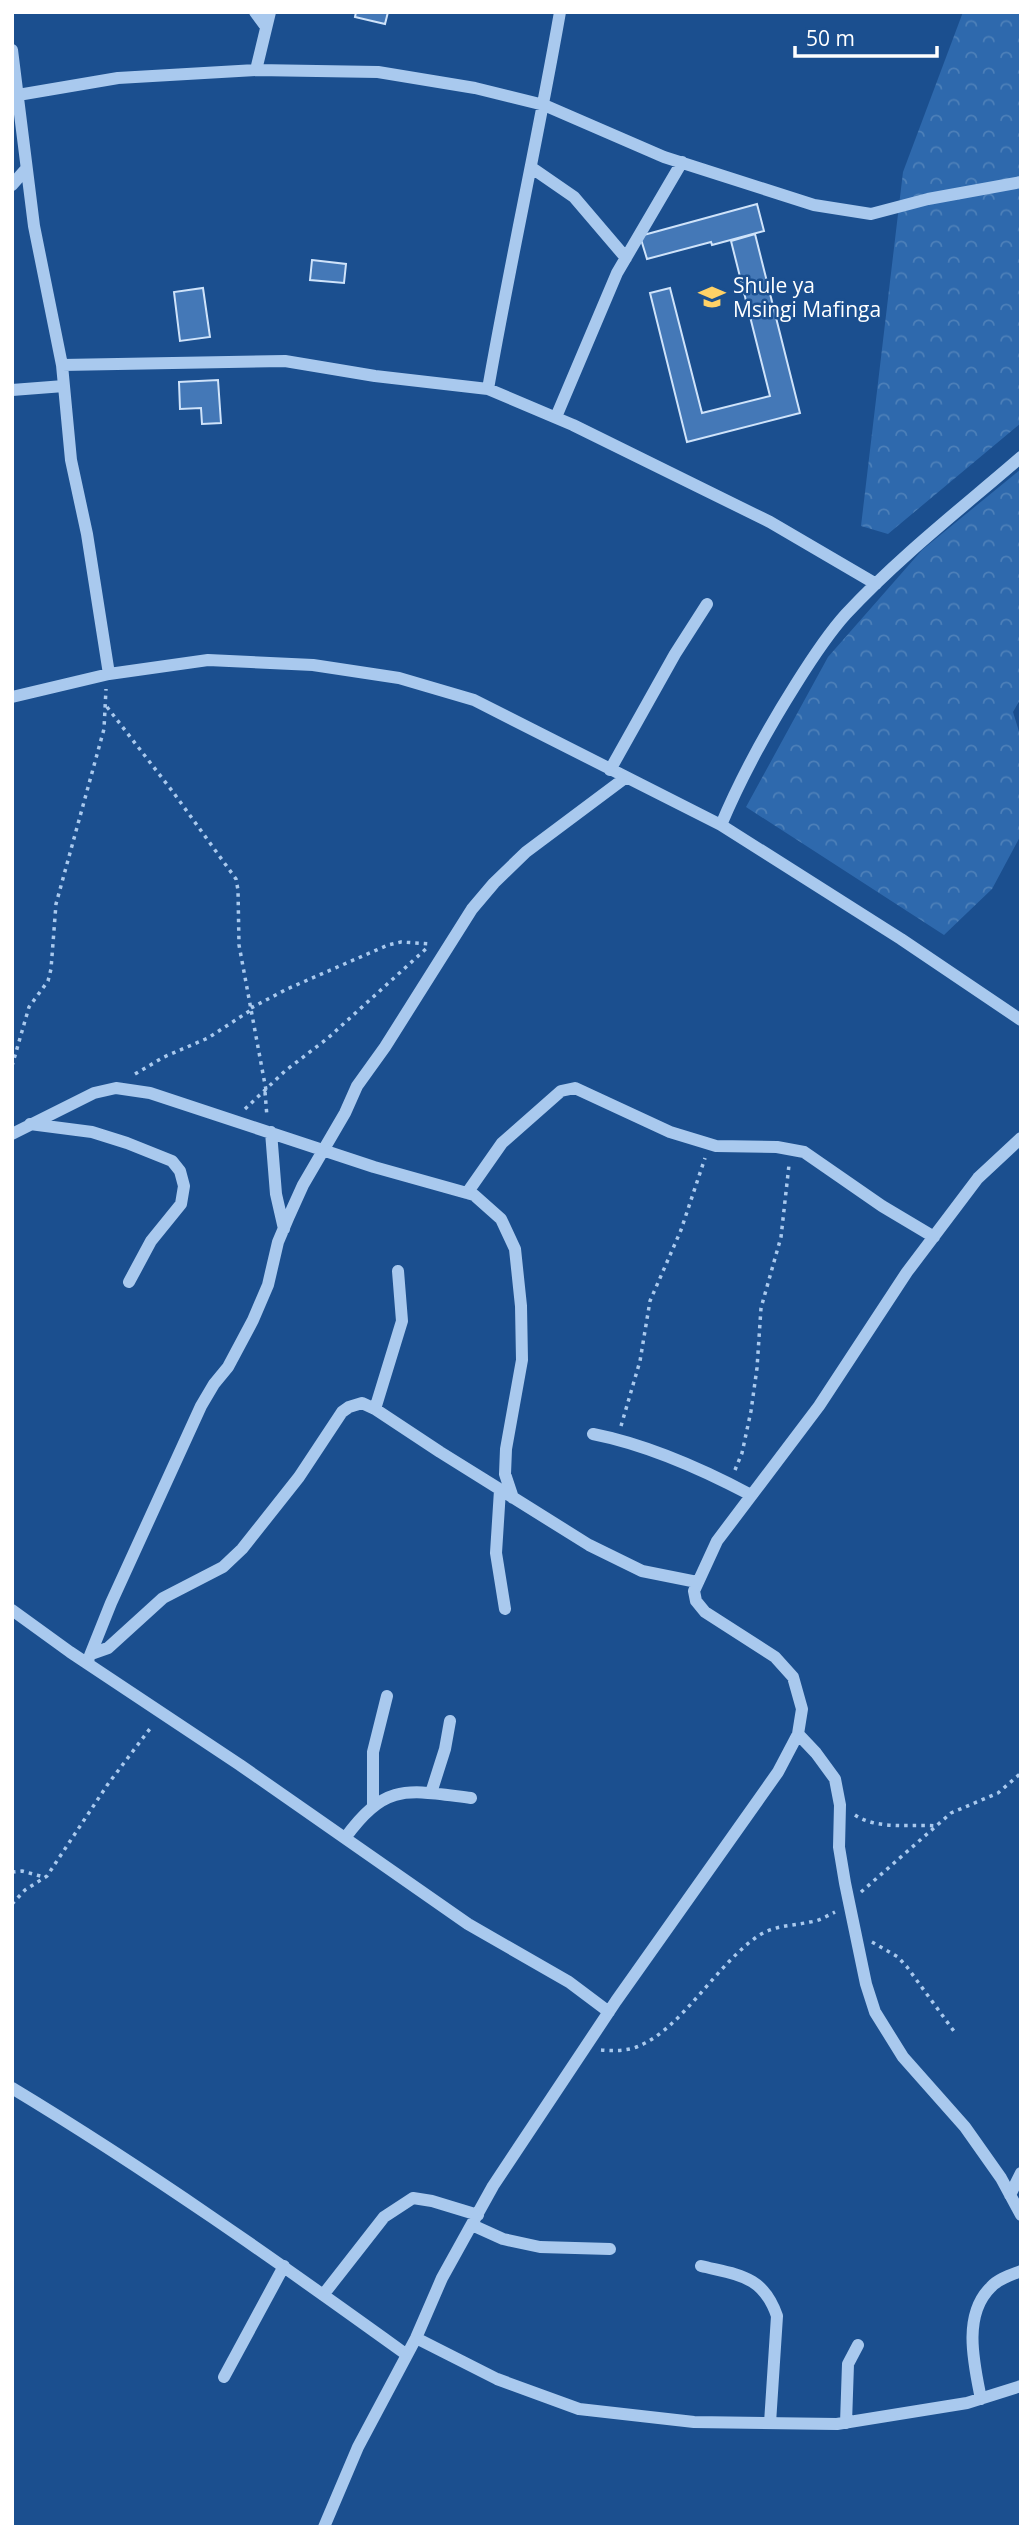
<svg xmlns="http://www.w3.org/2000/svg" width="1033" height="2539" font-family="'Open Sans',sans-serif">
<defs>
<pattern id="forest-crowns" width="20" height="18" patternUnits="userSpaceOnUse" patternTransform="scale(1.75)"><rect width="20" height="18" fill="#2e69ad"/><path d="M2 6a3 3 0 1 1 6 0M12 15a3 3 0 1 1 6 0" fill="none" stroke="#4d80b9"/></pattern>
</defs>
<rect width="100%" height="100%" fill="#1b4f8f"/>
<!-- forest -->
<path fill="url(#forest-crowns)" d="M963,12h58v411l-133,111 -27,-8 42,-354z
M1021,469v229l-8,14 8,26v97l-29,54 -48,46 -198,-128 82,-150 94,-107z"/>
<!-- building -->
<path fill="#4478b7" stroke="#cfe3fa" stroke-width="2" d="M356,12h32l-3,12 -30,-7z
M757,204l7,27 -52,14 -1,-3 -64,17 -7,-23z
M755,234l45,179 -113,29 -37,-149 20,-5 32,125 68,-17 -39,-155z
M312,260l34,4 -2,19 -34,-3z
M203,288l7,49 -30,4 -6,-49z
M218,380l3,43 -19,1 -1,-16 -21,1 -1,-27z"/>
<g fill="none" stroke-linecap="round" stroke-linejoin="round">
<!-- path -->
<path stroke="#a9c9ee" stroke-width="3.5" stroke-dasharray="3.5 5" stroke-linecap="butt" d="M107,707l66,85 63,87 2,11 1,55 27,145
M251,1008l36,-19 101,-44 13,-3 31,2
M12,1066l17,-59 19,-26 3,-12 5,-65 48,-175 2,-40
M135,1074l29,-17 44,-19 43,-28
M265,1092l2,25
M245,1109l40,-38 43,-33 100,-91
M621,1426l19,-65 10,-60 31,-71 24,-72
M735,1470l7,-17 9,-42 6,-43 4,-60 20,-71 8,-72
M855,1815c22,15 56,9 83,11
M12,1872l10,-1 22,6
M861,1892l90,-79 47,-20 23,-20
M12,1904l13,-14 22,-14 61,-92 44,-58
M872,1942l26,15 9,10 49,67
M601,2050c12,1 27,1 38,-4 43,-18 78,-82 119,-110 17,-11 34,-10 52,-14 9,-1 17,-6 25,-10"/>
<!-- minor -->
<path stroke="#a9c9ee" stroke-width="12" d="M255,12l11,15
M12,50l22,176 28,139 9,95 16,74 22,140
M256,70l14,-58
M18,95l100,-17 138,-8 122,2 97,16 69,17 120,52 150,48 57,9 57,-15 93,-17
M532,168l42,29 52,61
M12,185l14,-16
M62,365l223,-4 90,15 113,13 85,36 197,97 106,62
M488,389c22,-126 50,-251 72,-377
M12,390l52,-4
M556,417l61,-144 65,-111
M12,697l97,-23 99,-14 105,5 86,13 75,22 247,125 180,114 120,81
M610,770l65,-116 32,-50
M721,825c21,-50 46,-95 75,-141 15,-24 31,-49 50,-70 53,-57 116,-106 175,-157
M30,1124l62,8 35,11 45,18 8,10 4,15 -3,18 -30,37 -22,41
M271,1132l5,62 8,35
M12,1134l82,-41 22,-5 34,5 224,74 100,28 27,24 14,30 6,57 1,54 -16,89 -1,25 8,24
M467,1193l35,-50 59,-52 14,-3 95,44 46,14 61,1 27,5 78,54 52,31
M375,1409l27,-88 -4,-50
M593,1434c56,11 109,35 158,61
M500,1490l-4,63 9,56
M12,1610l58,42 170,113 228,159 101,58 40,30
M91,1654l17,-6 55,-50 60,-31 19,-18 57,-72 43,-65 7,-5 13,-4 13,6 65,43 149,93 53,26 55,11
M87,1663l24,-60 90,-197 13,-22 14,-17 25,-47 15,-35 10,-43 11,-26 14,-31 42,-72 12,-27 28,-39 87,-138 22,-26 32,-31 99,-74
M798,1734l18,19 19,26 5,26 -1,42 6,36 21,101 9,28 28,45 62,70 36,51 20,37
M431,1793l14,-44 5,-28
M373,1806v-54l14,-56
M345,1838c41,-56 62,-48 126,-40
M12,2088c136,82 266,174 395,267
M1010,2195l11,-22
M472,2225l31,14 37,8 70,2
M701,2266c37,9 62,9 76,50l-7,107
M323,2295l61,-78 29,-19 19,3 46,14
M416,2338l81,41 82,30 115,13 143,2 130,-21 54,-17
M224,2377l60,-111
M981,2399c-7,-35 -19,-84 10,-112 7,-8 20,-12 30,-16
M846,2423l2,-59 10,-19
M324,2527l34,-80 58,-109 26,-60 51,-92 123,-185 162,-229 20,-38 4,-25 -9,-32 -18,-20 -70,-45 -9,-11 -2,-10 23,-50 102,-135 88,-134 71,-94 43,-40"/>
</g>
<!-- icons -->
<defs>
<g id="school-bare" transform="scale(2.1)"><path d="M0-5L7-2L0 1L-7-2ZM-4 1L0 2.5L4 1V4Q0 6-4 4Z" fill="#ffd166" stroke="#1b4f8f" stroke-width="2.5" paint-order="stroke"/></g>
</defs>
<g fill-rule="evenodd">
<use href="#school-bare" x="712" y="297"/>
</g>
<g text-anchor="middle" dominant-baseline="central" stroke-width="5" stroke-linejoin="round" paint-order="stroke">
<!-- poi labels -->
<g font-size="21" fill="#fff" stroke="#1b4f8f" text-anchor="start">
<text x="733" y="285">Shule ya<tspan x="733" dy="24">Msingi Mafinga</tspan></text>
</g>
</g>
<!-- border -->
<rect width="1033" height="2539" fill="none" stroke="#ffffff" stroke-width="28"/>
<!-- scale -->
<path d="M795 46v10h142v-10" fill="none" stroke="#ffffff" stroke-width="3.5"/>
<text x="806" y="46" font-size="21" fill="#ffffff" stroke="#1b4f8f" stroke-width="5" paint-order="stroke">50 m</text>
</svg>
